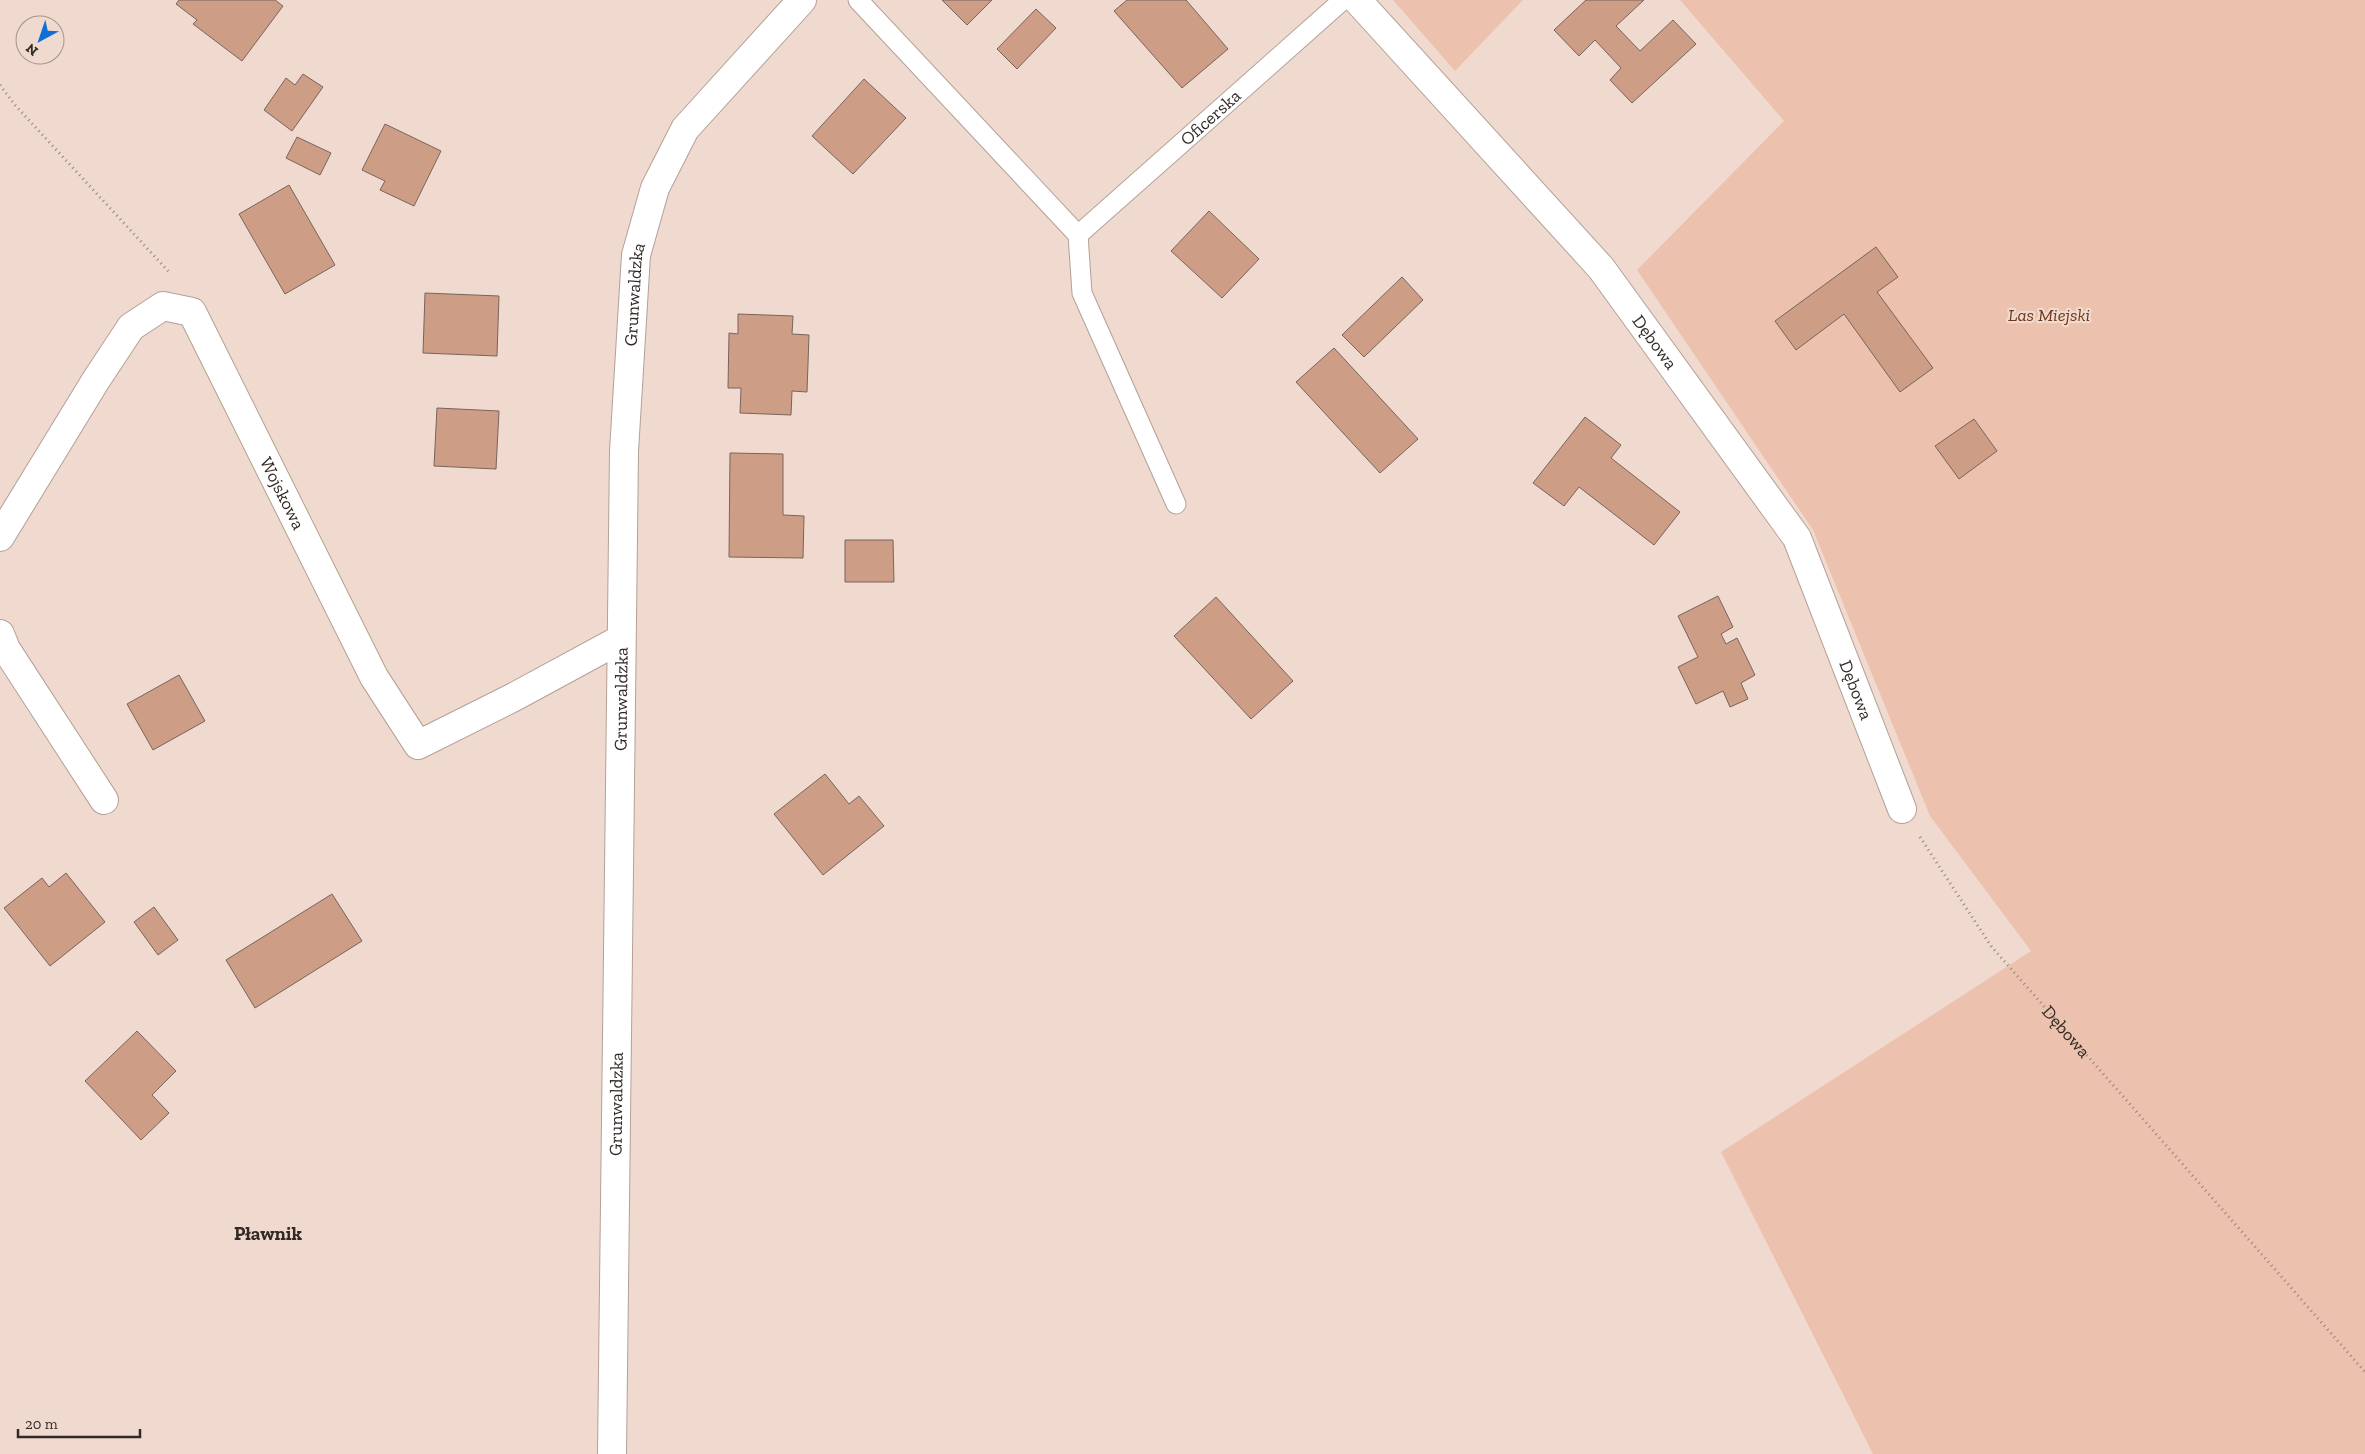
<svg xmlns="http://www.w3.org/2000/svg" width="2365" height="1454" font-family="'Zilla Slab',serif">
<rect width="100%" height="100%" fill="#f0dad0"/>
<!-- green -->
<path fill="#ecc2ae" d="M1393,0h130l-68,71z
M1680,0h685v1454h-492l-152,-302 310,-201 -101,-135 -117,-286 -176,-260 147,-149z"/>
<!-- building -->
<path fill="#cd9d86" stroke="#78645c" d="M179,0h96l8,6 -41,55 -49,-37 4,-4 -21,-16z
M942,0h50l-25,25z
M1127,0h59l42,49 -46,39 -68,-77z
M1586,0h58l-28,26 24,25 33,-31 23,24 -64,59 -22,-23 11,-12 -26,-28 -16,16 -25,-26z
M1036,9l20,19 -39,41 -20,-20z
M303,74l20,13 -31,44 -28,-21 22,-32 9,7z
M864,79l42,39 -53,56 -41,-38z
M385,124l56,27 -27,55 -34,-16 5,-9 -23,-11z
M297,137l34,16 -11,22 -34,-17z
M289,185l46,80 -50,29 -46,-80z
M1209,211l50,48 -37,39 -51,-47z
M1876,247l22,30 -21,15 56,76 -33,24 -56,-78 -48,36 -21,-29z
M1402,277l21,23 -59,57 -22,-22z
M425,293l74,3 -2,60 -74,-3z
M738,314l55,2 -1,18 17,1 -2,57 -15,-1 -1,24 -51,-2 1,-25h-13l1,-55 9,1z
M1334,348l84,91 -38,34 -84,-91z
M437,408l62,3 -3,58 -62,-3z
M1585,417l36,28 -10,13 69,54 -26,33 -75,-58 -15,19 -31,-23z
M1974,419l23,32 -38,28 -24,-33z
M730,453l53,1v61l21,1 -1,42 -74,-1z
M845,540h48l1,42h-49z
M1718,596l15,31 -12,7 5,10 11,-6 18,37 -14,8 7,16 -18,8 -7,-16 -27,13 -18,-37 20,-10 -20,-41z
M1216,597l77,84 -42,38 -77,-83z
M179,675l26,46 -52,29 -26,-46z
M825,774l24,30 10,-8 25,30 -61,49 -49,-61z
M66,873l39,49 -55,44 -46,-58 38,-30 7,9z
M332,894l30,47 -107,67 -29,-48z
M154,907l24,33 -20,15 -24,-33z
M137,1031l39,40 -24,24 17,18 -28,27 -56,-59z"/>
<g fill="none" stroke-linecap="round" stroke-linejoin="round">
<!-- lane casing -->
<g stroke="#b4a096" stroke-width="21">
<g id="lane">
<path id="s2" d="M858,0l220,235 265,-235"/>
<path d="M1078,235l4,58 94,211"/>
</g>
</g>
<!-- street casing -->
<g stroke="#b4a096" stroke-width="30">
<g id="street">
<path id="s3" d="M1357,0l244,268 196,270 105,271"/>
<path id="s4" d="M0,537l96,-157 35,-53 32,-21 29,6 182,365 44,68 96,-48 107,-58"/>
<path d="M0,634l6,15 98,151"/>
<path id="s5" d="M612,1454l12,-1003 12,-196 19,-67 30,-59 117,-129"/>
</g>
</g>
<!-- path -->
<g stroke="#93847d" stroke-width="3" stroke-dasharray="1 4" stroke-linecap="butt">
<path d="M0,85l14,19 155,168"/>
<path id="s1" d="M1920,837l71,109 374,426"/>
</g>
<!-- lane -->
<use href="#lane" stroke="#fff" stroke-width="19"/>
<!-- street -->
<use href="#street" stroke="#fff" stroke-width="28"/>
</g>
<g text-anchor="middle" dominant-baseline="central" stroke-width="4.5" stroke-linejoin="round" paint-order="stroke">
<!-- street labels -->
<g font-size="18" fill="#322a26" stroke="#f0dad0">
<text stroke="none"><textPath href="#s2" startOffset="499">Oficerska</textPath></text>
<text stroke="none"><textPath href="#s5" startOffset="1160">Grunwaldzka</textPath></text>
<text stroke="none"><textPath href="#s3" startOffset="454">Dębowa</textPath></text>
<text stroke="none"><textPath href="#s4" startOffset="518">Wojskowa</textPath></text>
<text stroke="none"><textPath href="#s3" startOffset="859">Dębowa</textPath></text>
<text stroke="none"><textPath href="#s5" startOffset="755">Grunwaldzka</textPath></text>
<text stroke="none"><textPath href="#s1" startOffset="244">Dębowa</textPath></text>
<text stroke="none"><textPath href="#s5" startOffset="350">Grunwaldzka</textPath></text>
</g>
<!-- park labels -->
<g font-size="18" font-style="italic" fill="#733616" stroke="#f0dad0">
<text x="2049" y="315">Las Miejski</text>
</g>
<!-- neighbourhood labels -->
<g font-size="19" font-weight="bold" fill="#322a26" stroke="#f0dad0">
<text x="268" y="1233">Pławnik</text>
</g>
</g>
<!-- north arrow -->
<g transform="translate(40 40) rotate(220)"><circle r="24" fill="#f0dad0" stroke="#a4948c"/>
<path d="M0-4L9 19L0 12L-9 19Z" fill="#0e6fd7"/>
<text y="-8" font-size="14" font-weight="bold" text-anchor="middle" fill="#322a26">N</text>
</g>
<!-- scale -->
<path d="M18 1429v8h122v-8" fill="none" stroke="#322a26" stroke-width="2.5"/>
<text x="25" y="1429" font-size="15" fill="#322a26" stroke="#f0dad0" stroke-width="4" paint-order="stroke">20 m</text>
</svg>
